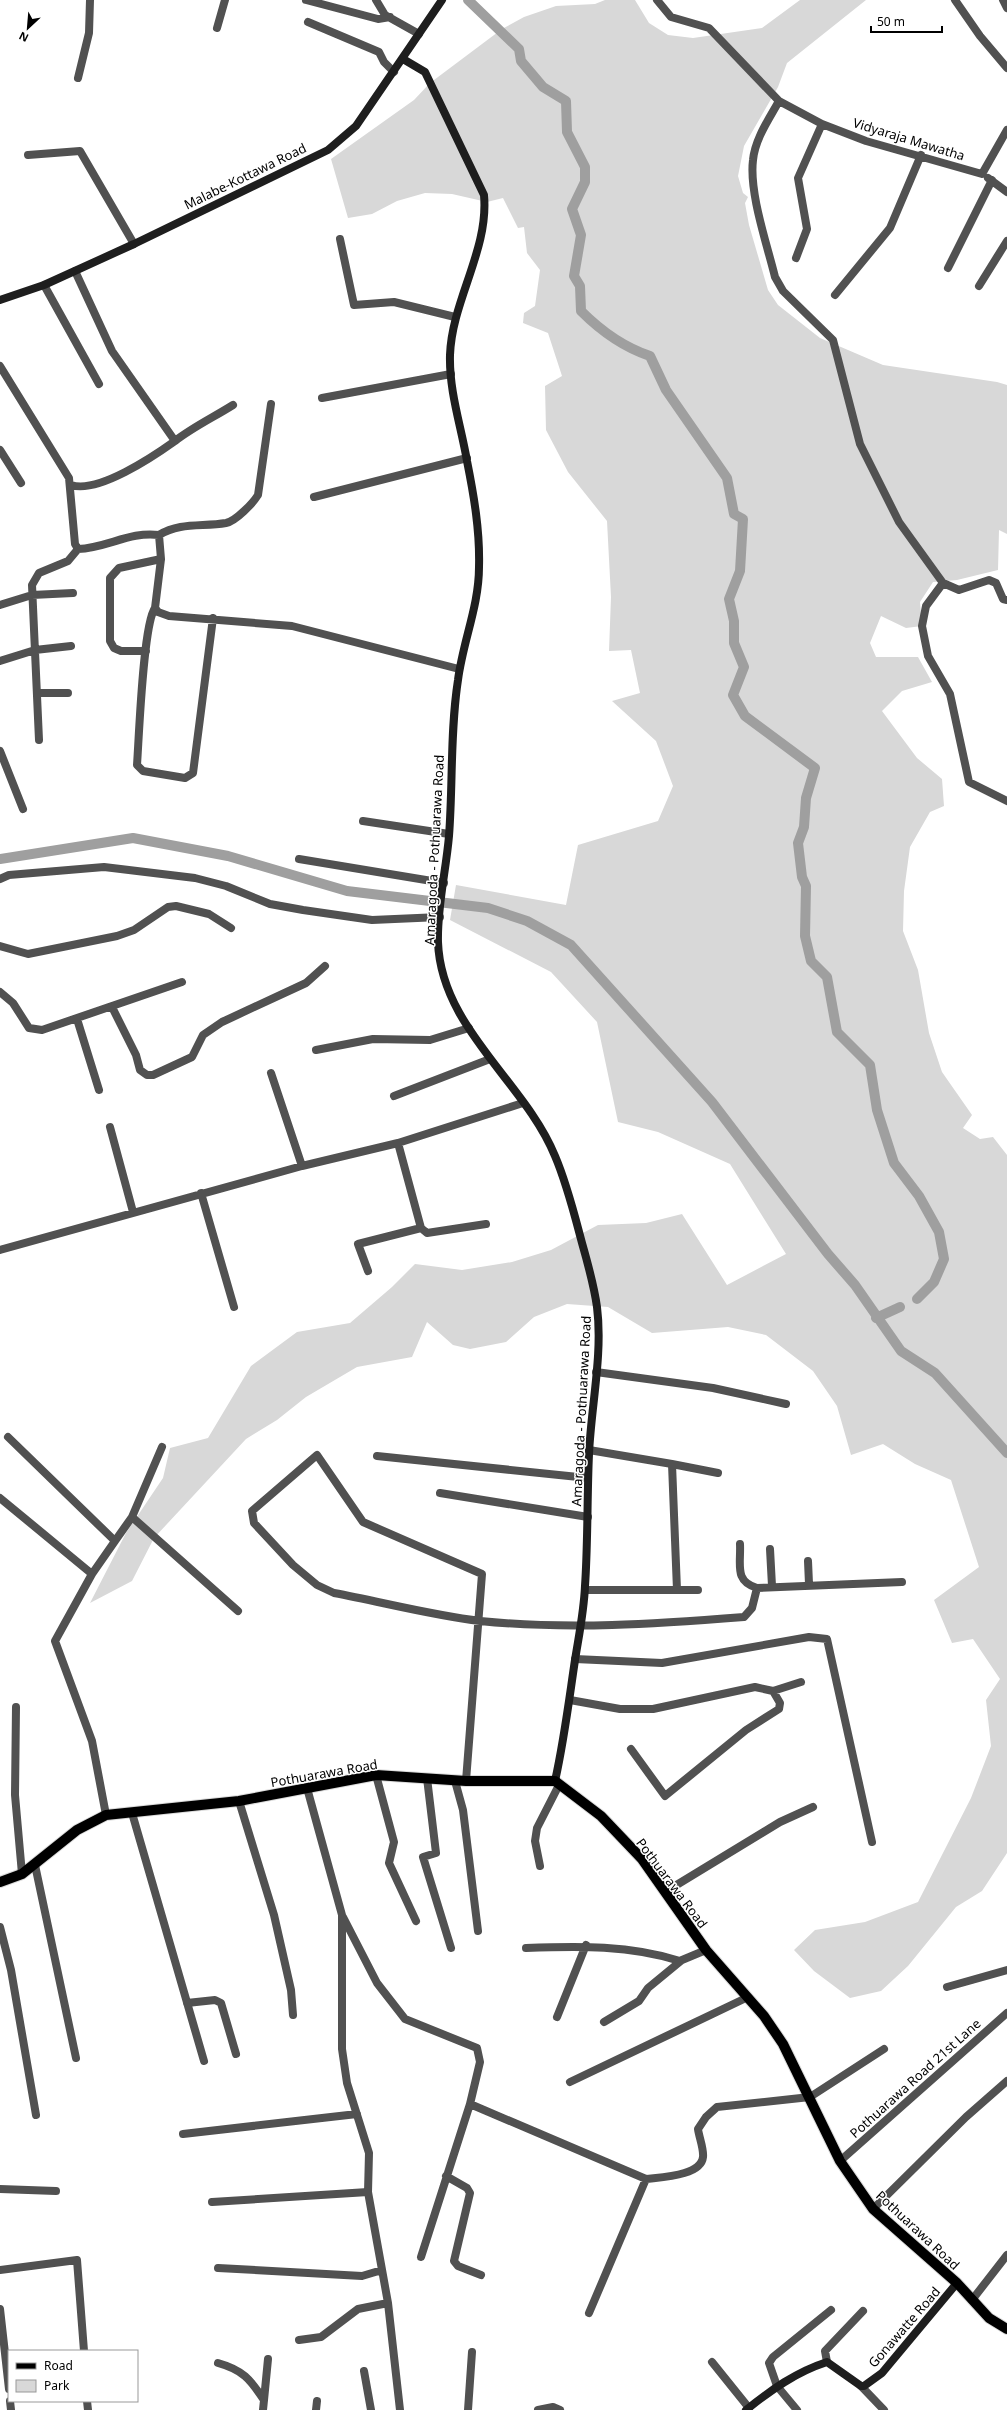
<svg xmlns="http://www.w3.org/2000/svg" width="1007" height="2410" font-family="'Noto Sans',sans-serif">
<rect width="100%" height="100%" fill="#fff"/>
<!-- green -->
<path fill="#d8d8d8" d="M605,0h30l14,23 19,12 25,3 69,-10 38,-28h66l-79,63 -9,24 -34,59 -6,30 5,17 5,4 -3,6 4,22 19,65 10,15 42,33 63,27 114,17 10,3v149l-8,-4 -1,40 -41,10 -24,2 -13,20 2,24 -16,2 -25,-12 -11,27 6,14h42l14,25 -30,9 -20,20 35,47 25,21 2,27 -14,6 -20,35 -6,44 -1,40 15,39 11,63 13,39 30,43 -9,13 17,11 13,-2 14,18v698l-25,38 -26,16 -48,59 -27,25 -31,7 -36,-27 -20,-21 21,-20 50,-8 53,-20 53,-104 20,-52 -5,-46 14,-21 -27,-40 -21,4 -18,-43 45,-33 -28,-87 -36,-16 -32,-20 -32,11 -14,-49 -24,-35 -47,-36 -38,-8 -76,6 -44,-26 -41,-3 -33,13 -28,25 -36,7 -17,-4 -26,-23 -15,35 -55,10 -51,30 -29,23 -31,19 -92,99 -22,43 -42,22 36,-70 37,-55 7,-30 38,-10 43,-72 46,-34 53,-9 42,-36 23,-23 47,6 50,-8 39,-12 47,-25 48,-2 36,-9 45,71 59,-31 -56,-90 -72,-32 -40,-10 -21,-100 -46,-50 -101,-52 6,-35 110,20 12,-60 80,-24 15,-35 -17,-45 -44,-40 28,-8 -9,-43 -22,1 2,-54 -4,-76 -39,-49 -22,-42 -1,-44 17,-10 -14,-43 -25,-10 1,-10 11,-7 5,-36 -13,-17 -3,-26 -6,1 -15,-30 -16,4 -35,-8 -27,-1 -28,8 -25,13 -24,4 -17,-59 83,-59 16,-17 72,-54 22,-12 32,-11 39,-2z"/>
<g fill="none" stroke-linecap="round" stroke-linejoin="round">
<!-- canal -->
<path stroke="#9f9f9f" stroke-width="10" d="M468,0l51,49 2,12 22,26 23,14 1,31 18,35v15l-13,27 9,26 -7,41 6,10 1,25c20,20 42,36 69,45l16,34 61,88 7,36 9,5 -3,52 -11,28 5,22v22l10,24 -11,28 12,21 70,52 -9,30 -2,29 -6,16 4,34 4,9 -1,50 6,25 16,16 10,55 33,33 7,45 17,53 25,33 20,36 5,27 -10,23 -17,17
M0,859l133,-21 95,18 119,35 141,17 39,13 44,24 141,157 116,152 27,31 46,66 34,22 72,80
M876,1318l24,-11"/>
<!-- primary casing -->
<g stroke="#dbdbdb" stroke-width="12">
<path id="primary" d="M0,1882l22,-8 55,-44 29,-15 133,-14 137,-26 90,6h89l46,35 41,43 64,91 58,66 19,28 57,117 33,48 84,74 32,35 18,11"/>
</g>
<!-- street -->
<path stroke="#515151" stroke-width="8" d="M306,0l72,19 12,-2
M376,0l9,15 34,19
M657,0l14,17 38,11 70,73 43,23 44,17 116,33 25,-44
M955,0l25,36 27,32
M1003,0l4,8
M308,22l71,30 5,10 10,10
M217,28l8,-28
M78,78l11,-45 1,-33
M779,101c-10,18 -24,38 -26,59 -4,33 14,84 22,117l8,14 50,49 27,104 39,78 44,61 -17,23 -4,20 6,30 22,38 19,88 38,19
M28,155l52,-4 54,93
M988,178l19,14
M340,239l14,66 40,-3 61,15
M796,258l11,-29 -9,-51 24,-54
M948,268l44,-88
M75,271l37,80 63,90
M44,285l55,99
M979,286l28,-45
M835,295l55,-67 31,-73
M0,366l69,112 6,66 3,5c29,-1 52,-18 81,-14l2,24 -6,49c-12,16 -16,130 -18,157l6,6 42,7 8,-5 20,-155
M322,398l129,-24
M0,450l21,33
M71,485c27,9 83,-29 104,-44 18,-14 39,-24 58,-36
M314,497l153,-39
M159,535c21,-13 43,-8 67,-12 10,-2 27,-20 32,-28l13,-91
M943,583l16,7 30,-10 7,3 7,16 4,1
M0,605l32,-10 41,-2
M155,608l3,4 11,4 123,10 167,43
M146,651h-25l-7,-3 -4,-7v-63l9,-10 42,-9
M0,661l35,-11 36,-4
M37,693h31
M39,740l-7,-155 7,-12 29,-12 10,-12
M0,751l23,58
M363,821l86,13
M299,859l145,24
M0,879l9,-4 95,-8 91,11 31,8 44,18 33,6 69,10 68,-3
M0,946l28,8 89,-18 17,-6 34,-23 8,-1 33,8 22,14
M0,992l13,11 16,25 13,2 140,-48
M112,1007l24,48 4,15 7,5h6l39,-18 11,-22 19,-13 84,-39 19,-17
M77,1019l22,71
M316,1050l57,-11 57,1 39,-12
M271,1073l31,93
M394,1096l96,-37
M110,1127l23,85
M398,1143l23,85 6,5 59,-9
M201,1193l33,114
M0,1250l302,-84 96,-23 125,-40
M368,1271l-10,-27 63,-16
M596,1372l117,16 73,16
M8,1437l107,104 -23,33 -37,67 37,100 14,74
M589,1450l83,14 5,126
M377,1456l211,22
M672,1464l46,9
M440,1493l148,24
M0,1498l92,76
M132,1517l106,94
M115,1541l17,-24 30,-70
M740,1544c1,21 -6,37 17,44
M770,1549l2,37
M808,1561l1,23
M585,1590h113
M575,1659l87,4 147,-26 18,2 45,203
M570,1700l50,9h33l102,-22 18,4 28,-9
M16,1707l-1,88 7,79
M631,1749l34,47 81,-66 33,-21 1,-6 -7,-12
M376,1775l18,67 -5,21 27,58
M427,1778l9,75 -13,4 28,91
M455,1781l8,29 15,121
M466,1781l16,-207 -119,-52 -46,-67 -65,56 2,12 39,42 24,20 17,8c48,9 97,22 146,28 88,9 176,3 264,-4l8,-9 5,-20 145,-6
M307,1788l35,127v134l5,34 22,70 -1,39 20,111 12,107
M239,1801l35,114 17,75 2,25
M132,1813l72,248
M35,1865l41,193
M540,1866l-5,-25 2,-13 22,-43
M665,1892l115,-70 33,-15
M343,1917l34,66 28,36 72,29 3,14 -10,42 176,75 -57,134
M0,1927l11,43 25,145
M526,1948c53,-2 104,-3 154,13
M947,1987l60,-17
M187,2003l28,-3 6,3 15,51
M557,2017l29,-72
M604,2022l35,-21 9,-13 34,-28 24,-10
M570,2082l176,-84
M183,2134l174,-20
M840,2161l167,-148
M446,2176l21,12 3,5 -16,68 4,5 23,9
M646,2179c15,-2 55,-3 57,-22 1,-8 -4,-20 -5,-28l8,-12 11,-10 93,-10 74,-48
M0,2189l56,2
M212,2202l156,-10
M873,2209l93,-92 41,-36
M421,2257l49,-153
M218,2268l144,8 20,-6
M0,2270l77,-10 7,91
M972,2300l35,-45
M0,2309l9,80
M299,2340l22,-3 37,-28 30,-6
M712,2362l37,46
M827,2362l-2,-11 38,-40
M218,2363c25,7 32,16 46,37l-1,10
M364,2371l7,39
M861,2386l23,24
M264,2400l4,-41
M10,2401l1,9
M87,2401l1,9
M316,2410l1,-9
M468,2410l4,-58
M538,2410l15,-3 7,3
M797,2410l-20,-24 -8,-23 4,-6 58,-47"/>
<!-- secondary -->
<path stroke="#1e1e1e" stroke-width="8" d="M403,59l22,13 59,123c5,55 -32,105 -34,160 -1,36 11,71 17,106 7,35 13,70 12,106 0,39 -16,74 -21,113 -8,51 -5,104 -9,156 -3,35 -12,71 -11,106 3,86 87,140 117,214 12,28 19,57 27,87 6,21 12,42 15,64 6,47 -6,100 -8,147 -2,44 -1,88 -4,132 -1,25 -6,49 -10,74 -6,40 -11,81 -20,121
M0,300l44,-15 90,-41 194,-94 28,-24 86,-126
M746,2410c25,-20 50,-38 81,-48l34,24h3l18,-13 75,-90"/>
<!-- primary -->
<use href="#primary" stroke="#000" stroke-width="10"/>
</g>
<g text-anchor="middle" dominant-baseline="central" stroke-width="3" stroke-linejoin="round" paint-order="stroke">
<!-- street labels -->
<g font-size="13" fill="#000" stroke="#fff">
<text transform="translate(909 139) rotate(17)">Vidyaraja Mawatha</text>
<text transform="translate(245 176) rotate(-26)">Malabe-Kottawa Road</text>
<text transform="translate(434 850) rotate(-87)">Amaragoda - Pothuarawa Road</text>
<text transform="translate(581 1411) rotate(-87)">Amaragoda - Pothuarawa Road</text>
<text transform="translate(324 1773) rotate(-10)">Pothuarawa Road</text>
<text transform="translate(672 1883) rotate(53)">Pothuarawa Road</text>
<text transform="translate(915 2078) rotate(-42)">Pothuarawa Road 21st Lane</text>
<text transform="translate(918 2230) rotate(43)">Pothuarawa Road</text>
<text transform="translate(904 2327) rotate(-49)">Gonawatte Road</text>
</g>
</g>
<!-- legend -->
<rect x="8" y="2350" width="130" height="52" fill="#ffffff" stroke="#999999"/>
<rect x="16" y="2363" width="20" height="6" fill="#000000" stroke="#999999"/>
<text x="44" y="2370" font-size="12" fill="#000000">Road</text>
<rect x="16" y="2380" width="20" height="12" fill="#d8d8d8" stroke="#999999"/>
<text x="44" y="2390" font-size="12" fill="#000000">Park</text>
<!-- north arrow -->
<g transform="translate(28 28) rotate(206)" stroke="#ffffff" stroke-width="3" paint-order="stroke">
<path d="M0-3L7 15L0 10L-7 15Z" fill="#000000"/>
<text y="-6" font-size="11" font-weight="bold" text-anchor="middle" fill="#000000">N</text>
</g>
<!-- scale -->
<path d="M871 26v6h71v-6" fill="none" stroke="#000000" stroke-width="2"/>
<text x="877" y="26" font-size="12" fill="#000000" stroke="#ffffff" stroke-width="3" paint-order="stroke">50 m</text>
</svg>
